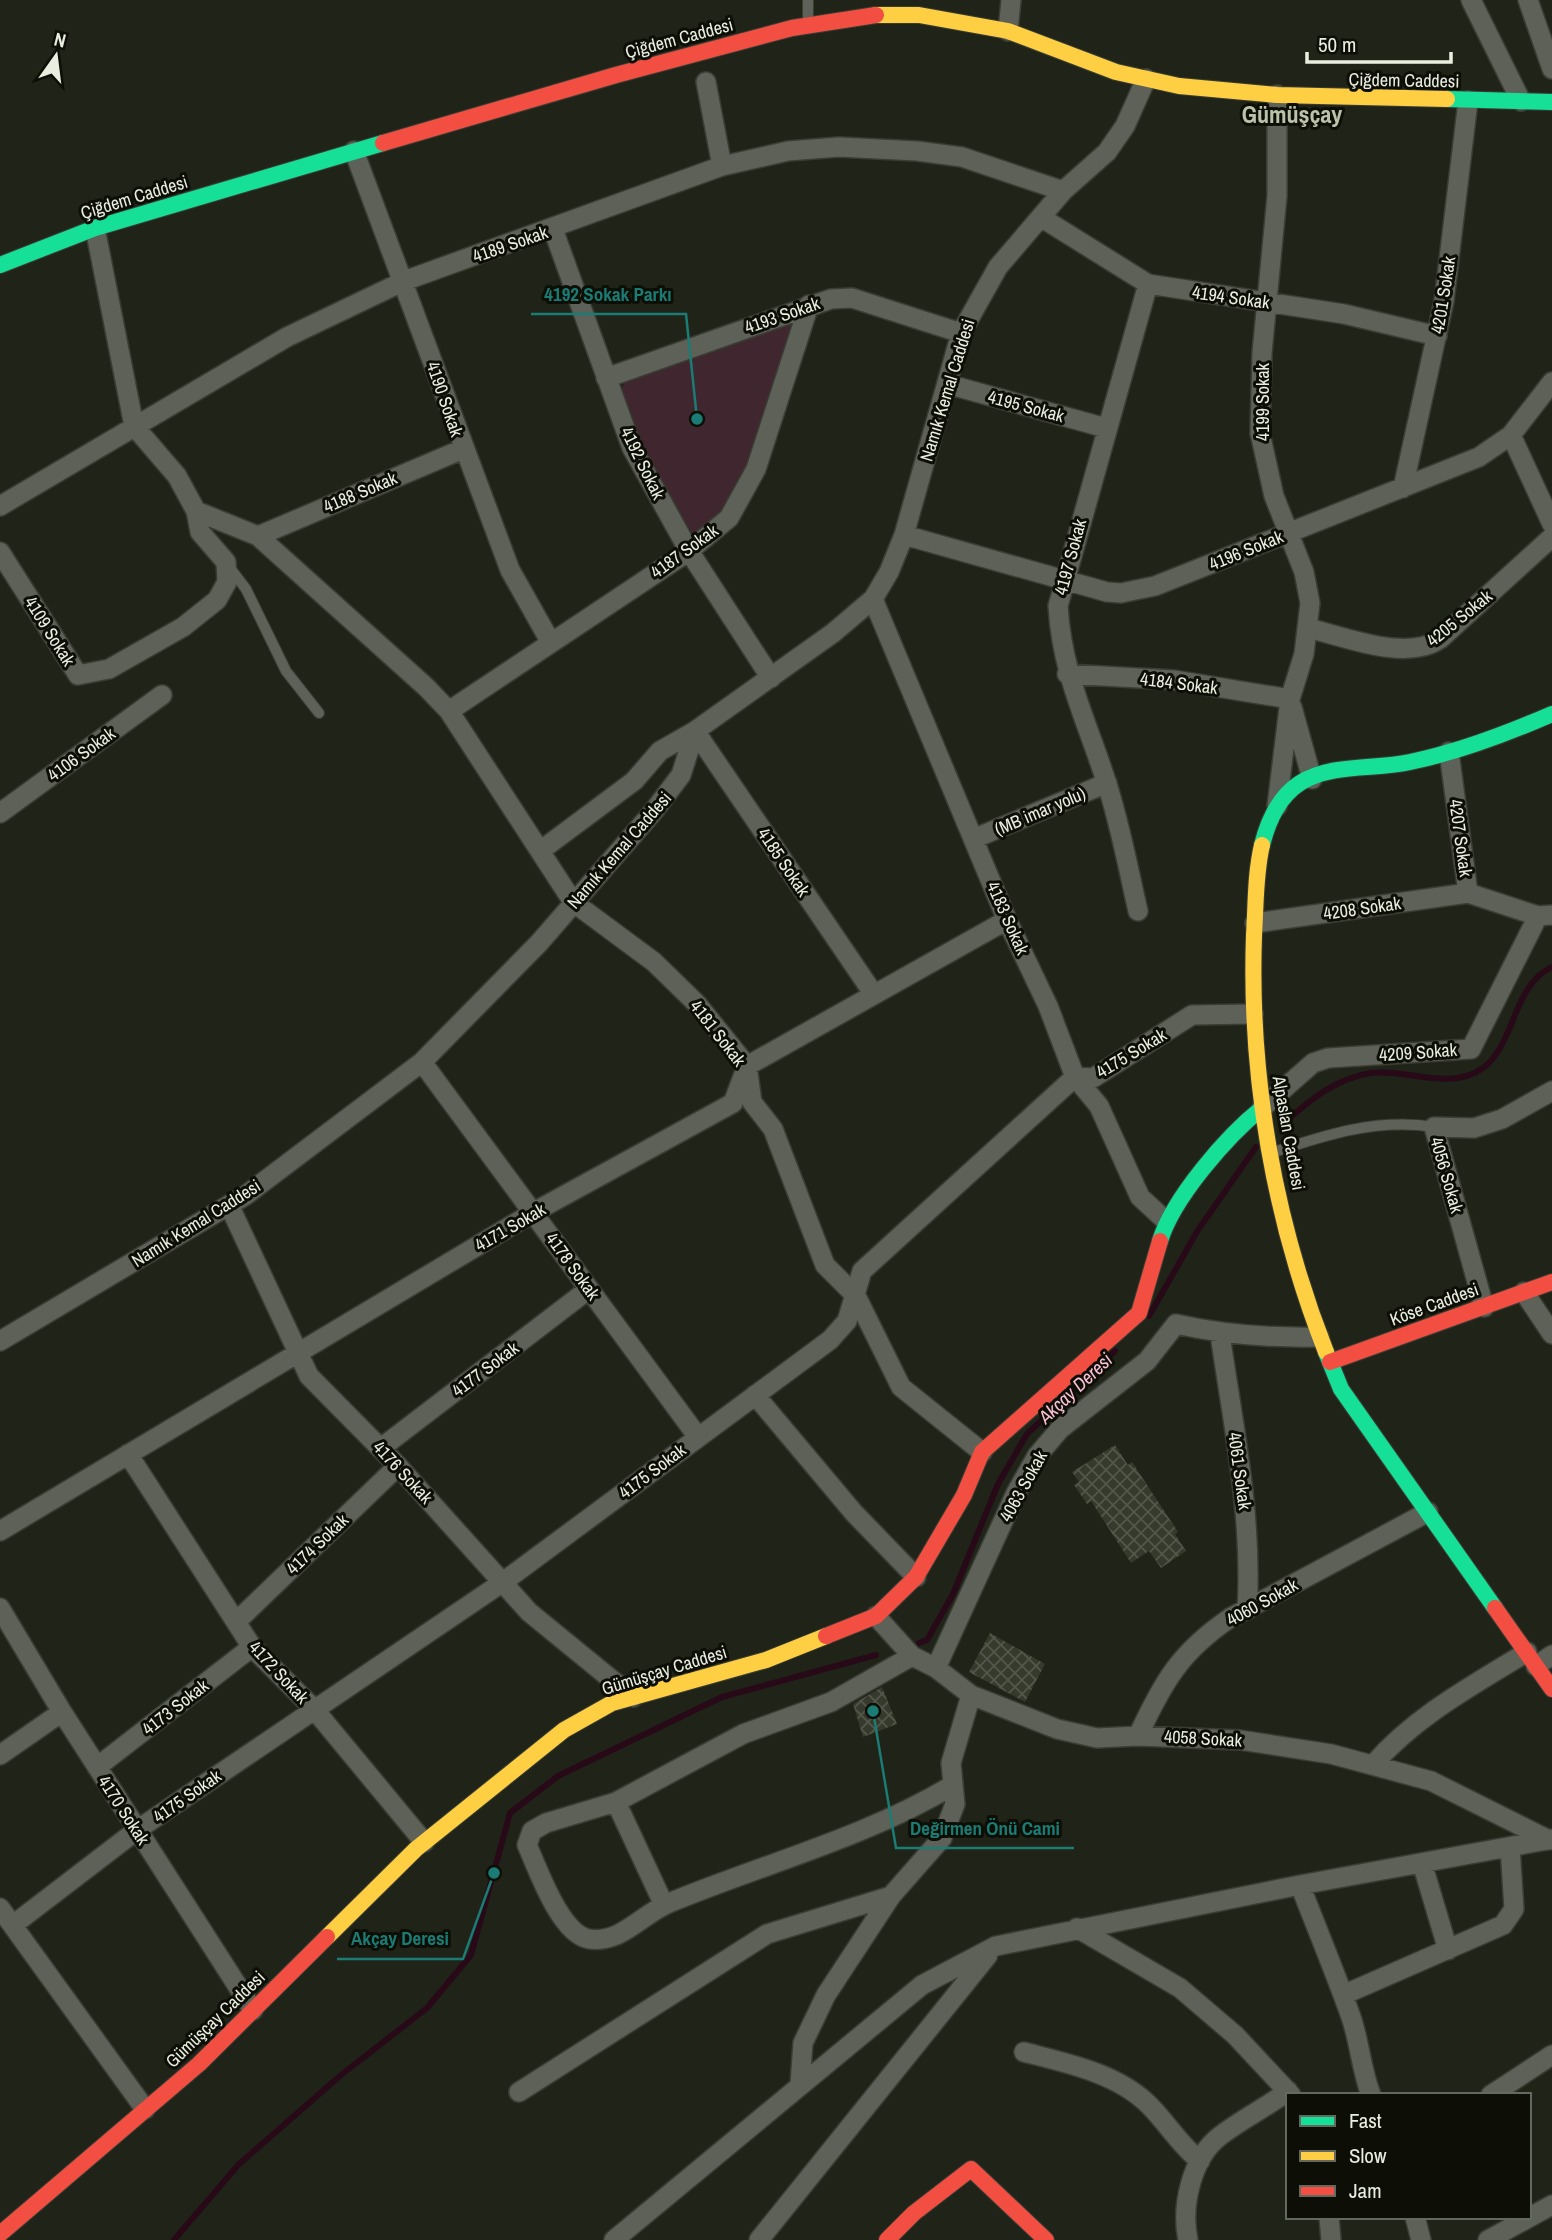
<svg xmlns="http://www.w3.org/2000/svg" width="1552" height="2240" font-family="'Archivo Narrow',sans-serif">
<defs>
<pattern id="building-cross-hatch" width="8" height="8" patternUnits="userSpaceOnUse" patternTransform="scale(1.75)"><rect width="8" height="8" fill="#363a2d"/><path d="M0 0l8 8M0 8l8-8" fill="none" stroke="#53574b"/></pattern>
</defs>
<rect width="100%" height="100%" fill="#202418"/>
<!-- park -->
<path fill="#40272f" d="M784,322l9,3 -48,148 -17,34 -32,27 -4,-1 -51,-85 -20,-57 5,-12z"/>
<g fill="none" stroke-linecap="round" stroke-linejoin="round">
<!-- stream -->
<path stroke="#280917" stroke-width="6" d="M1284,1123c26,-23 52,-45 87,-50 36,-5 78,19 112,-5 33,-25 29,-82 69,-101
M1149,1316l49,-86 58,-83
M919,1643l8,-3 26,-46 45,-110 29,-50 88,-83
M174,2240l65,-76 102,-89 86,-67 44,-53 39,-142 48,-37 164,-79 154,-42"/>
</g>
<!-- building -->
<path fill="url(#building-cross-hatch)" d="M1115,1445l13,20 4,-3 46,70 -3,2 11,17 -25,17 -12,-17 -18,12 -40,-62 -4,3 -13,-19 5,-3 -7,-10z
M990,1633l55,31 -20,38 -56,-30z
M882,1687l15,37 -34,13 -10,-33z"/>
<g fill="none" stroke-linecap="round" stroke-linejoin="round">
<!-- lane casing -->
<g stroke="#3a3d34" stroke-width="12">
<path id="lane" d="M808,0v25
M230,568l16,21 40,82 33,42
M1271,1153c54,-18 105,-35 163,-26"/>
</g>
<!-- street casing -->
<g stroke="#3a3d34" stroke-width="22">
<path id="street" d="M1471,0l50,101
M1528,0l24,69
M1008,31l3,-31
M706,82l16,84
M354,151l156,419 40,71
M1042,218l106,66 196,30 93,22
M95,228l39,198 43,50 19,35 62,25 168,151 23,24 124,191 81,60 43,42 50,62 5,36 21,27 52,136 31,31 45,91 81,65
M553,229l79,219 57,103 82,127
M606,378l225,-79 21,-1 109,35
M947,384l159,44
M1511,435l41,89
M1403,488l41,-187 24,-200
M0,506l287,-169 117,-56 318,-115 66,-15 51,-4 78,4 45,6 101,34
M904,535l203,57 14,1 34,-7 324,-129 32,-22 41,-53
M258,536l205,-87
M0,552l78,123 31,-6 74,-42 34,-27 10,-18 -1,-20 -26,-30 -4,-21
M873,599l134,321 41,86 27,71 24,29 41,91 26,24
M1308,628c38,9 98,34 132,11l112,-102
M1067,674l107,6 116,19
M1292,707l20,72
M449,711l240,-160 40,-33 27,-49 53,-164
M1449,752l19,141 70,23
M1277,806l13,-107 14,-45 6,-51 -6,-31 -30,-76 -14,-63 2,-80 15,-157v-101
M0,813l162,-118
M973,839l134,-56
M540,851l94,-70 26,-30 35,-20 178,262
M1138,911c-10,-43 -18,-88 -32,-130 -20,-62 -44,-108 -48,-175l90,-322
M1255,923l213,-30
M422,1062l276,375
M1262,1108l51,-45 15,-5 143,-9 67,-133 14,-1
M229,1205l80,171 89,90 131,146 104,85
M1524,1292l28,42
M1484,1307l-50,-180 40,1 28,-9 50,-28
M1220,1334c13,91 33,183 27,276
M0,1341l246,-146 176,-133 117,-119 114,-131 28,-37 14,-44 138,-98 40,-34 16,-27 15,-37 57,-202 37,-66 65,-76 44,-39 18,-26 21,-47
M755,1395l99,118 62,64
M381,1448l208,-159
M128,1454l124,193 62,62 110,133
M0,1531l534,-319 199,-109 14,-37 260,-146
M0,1608l62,104 191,298
M876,1616l36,40 24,12 35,27 86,34 40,9 41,-2 102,4 91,14 100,27 118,59
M236,1622l162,-156
M912,1656l-81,46 -88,32 -127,68 -70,21 -14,8 -5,14c11,24 33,89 62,94 32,5 53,-25 80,-36 94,-39 196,-65 284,-118
M1536,1666l16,-11
M936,1668l80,-175 21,-37 23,-27 87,-68 29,-37c49,11 94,14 143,13
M1138,1736c25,-54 42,-84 92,-118l198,-106
M0,1755l62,-43
M1373,1765c41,-48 100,-80 154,-113
M97,1767l155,-120
M616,1802l48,103
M1422,1863l26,87
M1300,1885c17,44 35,87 51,132 9,26 10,52 20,78
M0,1908l145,201
M13,1925l124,-95 366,-248 327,-242 17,-19 15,-50 213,-194 18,1 99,-63 61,-1
M1077,1928l103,60 55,47 56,60
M1343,1995l160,-70 11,-16 -4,-62
M1024,2052c42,11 93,21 125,53 18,18 31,40 51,56
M800,2084l3,-41 23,-48 65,-99 51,-58 13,-34 -4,-41 20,-68
M519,2092l248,-158 124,-38
M1491,2095l61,-40
M1329,2217l2,23
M1415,2217l6,23
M614,2240l308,-255 74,-39 304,-61 252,-46
M759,2240l229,-285
M1188,2240c-7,-33 3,-82 32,-104 22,-17 47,-29 68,-45
M1488,2240l64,-35"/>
</g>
<!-- fast casing -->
<g stroke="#3a3d34" stroke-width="18">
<path id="fast" d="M1447,99l105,3
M0,265l95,-37 288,-85
M1262,845c6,-24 16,-48 38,-62 32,-20 75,-13 110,-21 49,-10 96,-28 142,-48
M1160,1241c13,-43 67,-105 102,-133
M1326,1352l15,37 154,219"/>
</g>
<!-- slow casing -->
<g stroke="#3a3d34" stroke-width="18">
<path id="slow" d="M876,15h43l89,16 108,41 63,14 98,9 170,4
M1262,845c-7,30 -6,60 -8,90 -5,142 20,285 72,417
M327,1937l89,-88 148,-119 48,-27 154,-43 60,-24"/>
</g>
<!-- jam casing -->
<g stroke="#3a3d34" stroke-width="18">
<path id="jam" d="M383,143l233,-68 176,-47 84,-13
M1330,1362l222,-80
M1495,1608l57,81
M826,1636l50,-20 40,-39 48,-82 18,-43 157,-139 21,-72
M0,2234l199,-170 128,-127
M887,2240l27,-27 57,-44 75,71"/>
</g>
<!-- lane -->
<use href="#lane" stroke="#5e6158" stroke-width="10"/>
<!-- street -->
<use href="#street" stroke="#5e6158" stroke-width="19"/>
<!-- fast -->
<use href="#fast" stroke="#16e098" stroke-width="16"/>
<!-- slow -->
<use href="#slow" stroke="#ffcf43" stroke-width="16"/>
<!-- jam -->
<use href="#jam" stroke="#f24e42" stroke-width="16"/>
</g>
<g text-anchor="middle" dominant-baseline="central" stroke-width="6" stroke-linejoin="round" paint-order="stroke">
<!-- street labels -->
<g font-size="18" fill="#e9eee1" stroke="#0d0f07">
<text transform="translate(679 38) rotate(-15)">Çiğdem Caddesi</text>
<text transform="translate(1404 80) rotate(1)">Çiğdem Caddesi</text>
<text transform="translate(134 197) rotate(-17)">Çiğdem Caddesi</text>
<text transform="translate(510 244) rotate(-19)">4189 Sokak</text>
<text transform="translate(1443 295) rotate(-81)">4201 Sokak</text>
<text transform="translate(1231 297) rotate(8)">4194 Sokak</text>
<text transform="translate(782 315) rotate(-19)">4193 Sokak</text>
<text transform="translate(947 390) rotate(-73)">Namık Kemal Caddesi</text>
<text transform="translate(445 399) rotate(71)">4190 Sokak</text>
<text transform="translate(1262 402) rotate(-90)">4199 Sokak</text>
<text transform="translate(1026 406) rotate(15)">4195 Sokak</text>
<text transform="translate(643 463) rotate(64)">4192 Sokak</text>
<text transform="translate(360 492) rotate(-23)">4188 Sokak</text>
<text transform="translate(1246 550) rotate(-22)">4196 Sokak</text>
<text transform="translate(684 551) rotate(-36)">4187 Sokak</text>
<text transform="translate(1070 557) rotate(-75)">4197 Sokak</text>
<text transform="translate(1459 618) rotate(-39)">4205 Sokak</text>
<text transform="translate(50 631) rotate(58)">4109 Sokak</text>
<text transform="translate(1179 683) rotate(7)">4184 Sokak</text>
<text transform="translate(81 754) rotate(-36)">4106 Sokak</text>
<text transform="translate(1040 811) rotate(-23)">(MB imar yolu)</text>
<text transform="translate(1461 838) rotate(82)">4207 Sokak</text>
<text transform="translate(619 850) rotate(-49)">Namık Kemal Caddesi</text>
<text transform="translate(784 862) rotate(56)">4185 Sokak</text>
<text transform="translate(1362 908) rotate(-8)">4208 Sokak</text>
<text transform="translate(1008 918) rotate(66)">4183 Sokak</text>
<text transform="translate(718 1033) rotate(52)">4181 Sokak</text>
<text transform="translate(1418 1052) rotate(-4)">4209 Sokak</text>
<text transform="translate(1131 1053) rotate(-31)">4175 Sokak</text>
<text transform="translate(1289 1133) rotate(80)">Alpaslan Caddesi</text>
<text transform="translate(1447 1175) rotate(74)">4056 Sokak</text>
<text transform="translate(196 1223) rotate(-32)">Namık Kemal Caddesi</text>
<text transform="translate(510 1227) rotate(-30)">4171 Sokak</text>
<text transform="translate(573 1266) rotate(54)">4178 Sokak</text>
<text transform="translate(1434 1304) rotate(-20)">Köse Caddesi</text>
<text transform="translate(485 1369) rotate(-37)">4177 Sokak</text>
<text transform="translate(652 1471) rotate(-37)">4175 Sokak</text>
<text transform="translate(1240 1471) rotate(82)">4061 Sokak</text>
<text transform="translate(403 1472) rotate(47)">4176 Sokak</text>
<text transform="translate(1023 1486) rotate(-61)">4063 Sokak</text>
<text transform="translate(317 1544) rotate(-44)">4174 Sokak</text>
<text transform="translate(1262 1602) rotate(-29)">4060 Sokak</text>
<text transform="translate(664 1670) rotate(-17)">Gümüşçay Caddesi</text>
<text transform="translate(279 1672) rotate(47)">4172 Sokak</text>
<text transform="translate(175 1707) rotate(-38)">4173 Sokak</text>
<text transform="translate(1203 1738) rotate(3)">4058 Sokak</text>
<text transform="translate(187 1796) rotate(-35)">4175 Sokak</text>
<text transform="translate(124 1810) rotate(57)">4170 Sokak</text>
<text transform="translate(215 2019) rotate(-44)">Gümüşçay Caddesi</text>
</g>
<!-- water labels -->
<g font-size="19" font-style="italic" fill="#fcc1d7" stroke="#0d0f07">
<text transform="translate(1075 1388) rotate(-43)">Akçay Deresi</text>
</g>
<!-- district labels -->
<g font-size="24" font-weight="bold" fill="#bac2a9" stroke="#0d0f07">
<text x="1292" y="114">Gümüşçay</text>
</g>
</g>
<!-- callouts -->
<path fill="none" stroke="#1a7c74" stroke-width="2.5" d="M697 419L686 314H531M873 1711L896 1848H1074M494 1873L463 1959H337"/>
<g fill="#1a7c74" stroke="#0d0f07" stroke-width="2.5">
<circle cx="697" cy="419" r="7"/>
<circle cx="873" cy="1711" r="7"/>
<circle cx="494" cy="1873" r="7"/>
</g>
<g font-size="19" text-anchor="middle" font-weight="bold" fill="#1a7c74" stroke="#0d0f07" stroke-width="6" stroke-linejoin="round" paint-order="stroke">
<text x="608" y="301">4192 Sokak Parkı</text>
<text x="985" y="1835">Değirmen Önü Cami</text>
<text x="400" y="1945">Akçay Deresi</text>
</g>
<!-- legend -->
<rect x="1286" y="2093" width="245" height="126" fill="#0d0f07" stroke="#65685e" stroke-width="2"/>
<rect x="1300" y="2116" width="35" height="10" fill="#16e098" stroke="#65685e" stroke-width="2"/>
<text x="1349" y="2128" font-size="21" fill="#e9eee1">Fast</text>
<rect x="1300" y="2151" width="35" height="10" fill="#ffcf43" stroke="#65685e" stroke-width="2"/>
<text x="1349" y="2163" font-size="21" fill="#e9eee1">Slow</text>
<rect x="1300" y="2186" width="35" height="10" fill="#f24e42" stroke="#65685e" stroke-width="2"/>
<text x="1349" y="2198" font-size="21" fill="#e9eee1">Jam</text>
<!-- north arrow -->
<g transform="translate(56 56) rotate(14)" stroke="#0d0f07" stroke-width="5" paint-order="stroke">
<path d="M0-5L12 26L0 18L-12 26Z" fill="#e9eee1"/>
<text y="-10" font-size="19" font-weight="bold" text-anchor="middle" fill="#e9eee1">N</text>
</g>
<!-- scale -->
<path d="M1307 52v10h144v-10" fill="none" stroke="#e9eee1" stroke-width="3.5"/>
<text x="1318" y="52" font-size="21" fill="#e9eee1" stroke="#0d0f07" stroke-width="5" paint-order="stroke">50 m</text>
</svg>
